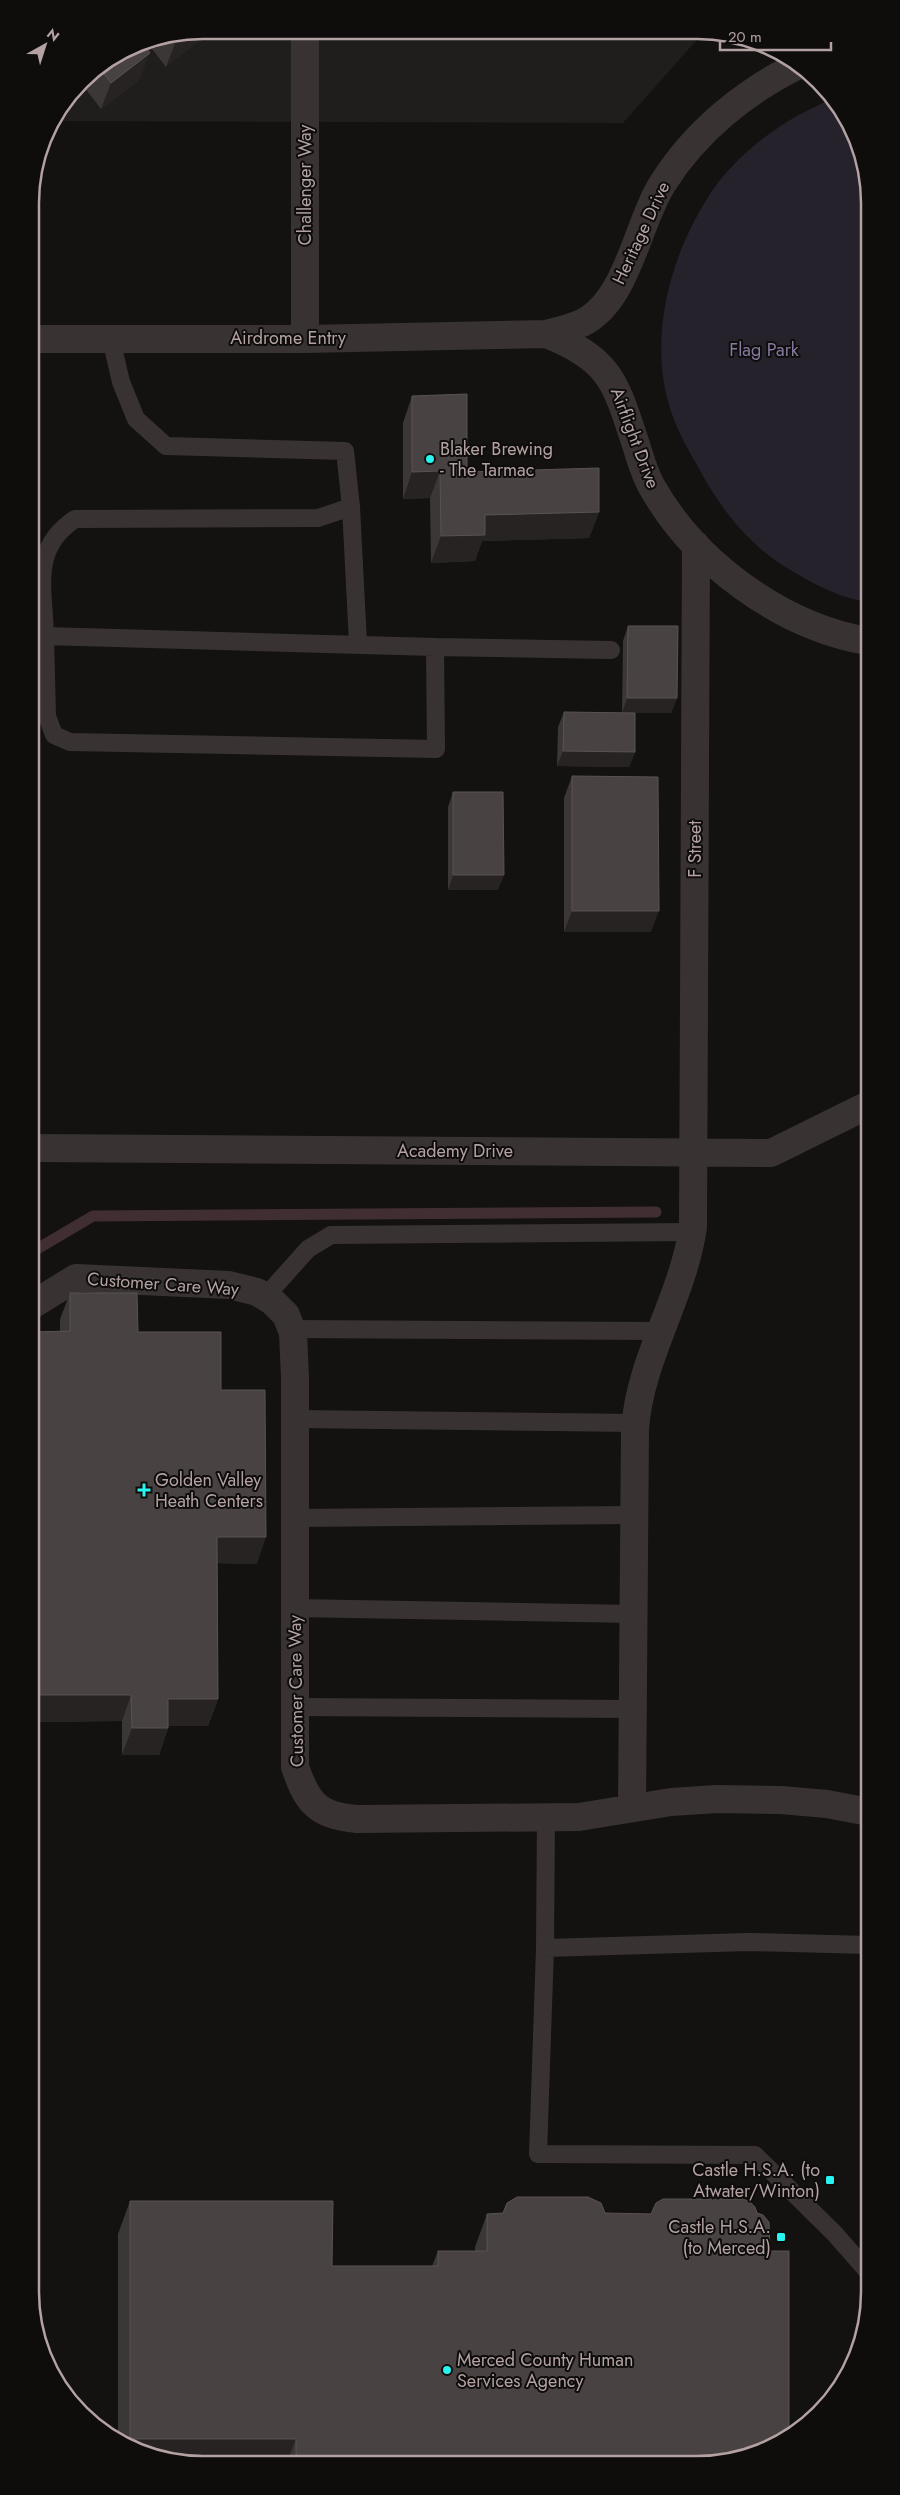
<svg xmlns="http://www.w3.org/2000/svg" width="900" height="2495" font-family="Jost,sans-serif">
<rect width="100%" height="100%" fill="#131211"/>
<!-- built -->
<path fill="#201e1d" d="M203,30l500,3 -80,90 -571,-2 37,-48 48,-30z"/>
<!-- green -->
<path fill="#25222b" d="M833,99l14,18 20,52v432c-26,0 -74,-28 -95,-43 -33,-25 -56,-57 -75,-93 -9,-16 -19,-33 -25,-51 -26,-74 -2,-160 40,-223 27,-40 76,-75 121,-92z"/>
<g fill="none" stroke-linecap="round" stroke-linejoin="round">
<!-- stream -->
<path stroke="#412e32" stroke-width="11" d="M32,1252l61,-36 563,-4"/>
<!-- lane -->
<path stroke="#383332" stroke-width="18" d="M111,339l10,43 15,37 30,27 179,5 6,56 -33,11 -243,1c-45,30 -31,70 -30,117l390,11
M351,507l7,136
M31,636h14l2,80 7,19 16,7 366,7 -1,-102 176,3
M265,1297l43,-48 23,-14 361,-3
M292,1329l369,2
M295,1419l341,4
M294,1518l340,-3
M294,1608l340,6
M295,1707l338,2
M546,1816l-1,132 -7,206 217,1 80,79 35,40
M545,1948l204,-6 120,3"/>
<!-- street -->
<path stroke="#383332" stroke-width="28" d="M546,334c67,26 70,51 91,114 4,13 8,27 15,39 43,76 129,139 215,154
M31,339h274l241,-5c12,-3 25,-6 36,-11 46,-22 55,-100 81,-140 32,-51 82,-92 136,-118
M305,339v-308
M32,1148l739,5 97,-48
M32,1305l44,-27 153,7 28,7 15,9 14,14 7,18 2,45v389c12,35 22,49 62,52l222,-2 92,-15 46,-3 64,1 46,4 42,8
M632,1808l3,-379c5,-71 48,-132 58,-202l3,-682"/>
</g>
<!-- wall -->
<path fill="#3b3736" d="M203,30l-37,37 -20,-26z
M137,43l3,36 -39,30 -20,-26 8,-10z
M412,396l55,76 132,40 -10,26 -107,3 -7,20 -44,2 -1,-65 -27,1v-76z
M628,626l49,72 -6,15h-49l1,-72z
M564,712l71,40 -6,15 -72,-1 1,-39z
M572,776l79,156h-87v-134z
M453,792l45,98h-50v-83z
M70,1293l68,39 83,58 36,174 -40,-1 1,136 -10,27h-40v2l-9,27h-37v-34l-89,1 -1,-390h28v-13z
M130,2201l202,65h100l6,-15h37v-4l12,-33 16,-1 4,-10 98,10 126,249h-561l-44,-15 -8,-6v-207z"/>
<!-- shaded-wall -->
<path fill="#262322" d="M203,30h11l-48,37 10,-26 9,-7z
M150,53l-10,26 -39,30 10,-26z
M440,471l-10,27 -27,1 9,-27z
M599,512l-10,26 -107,3 -7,20 -44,2 10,-27 44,-21z
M627,698h50l-6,15h-49z
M563,751l72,1 -6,15 -72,-1z
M453,875h51l-6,15h-50z
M572,911h87l-8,21h-87z
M217,1537h49l-9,27 -50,-1z
M32,1695h99l-9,26 -89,1z
M168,1699h50l-10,27h-50z
M132,1728h36l-9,27h-37z
M130,2439h166l-9,23h-117l-43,-15z"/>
<!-- building -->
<path fill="#484342" stroke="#595251" d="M185,34l-9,7 -4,-5z
M142,42l8,11 -39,30 -12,-16 38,-24z
M467,394v78l132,-4v44l-114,3v20l-44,1 -1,-65 -28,1v-76z
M628,626h50l-1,72h-50z
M564,712l71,1v39l-72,-1z
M572,776l86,1 1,134h-87z
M453,792h50l1,83h-51z
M70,1293h67l1,39h83v58h44l1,147h-49l1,162h-50v29h-36l-1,-33h-99v-363l38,-1z
M517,2197h71l13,6 4,10 46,1 5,-11 7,-4h79l7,2 6,6 2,6 6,2 6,7 1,29h19v186l-5,5 -53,20h-435v-23h-166v-238h203l-1,65h106v-15h49v-37l16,-1 4,-10z"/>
<!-- markers -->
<g fill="#28f5ef" stroke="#0e0d0c" stroke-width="2">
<circle cx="430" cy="459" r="5"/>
<path d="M141.5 1482.5h5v5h5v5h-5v5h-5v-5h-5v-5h5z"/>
<rect x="825" y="2175" width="10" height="10" rx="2.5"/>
<rect x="776" y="2232" width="10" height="10" rx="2.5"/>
<circle cx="447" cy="2370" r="5"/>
</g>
<g text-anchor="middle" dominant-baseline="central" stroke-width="4" stroke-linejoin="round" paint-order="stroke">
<!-- street labels -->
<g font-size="18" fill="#b4a2a2" stroke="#0e0d0c">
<text transform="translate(305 185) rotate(-90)">Challenger Way</text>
<text transform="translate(641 233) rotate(-65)">Heritage Drive</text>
<text x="288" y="338">Airdrome Entry</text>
<text transform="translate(635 438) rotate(69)">Airflight Drive</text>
<text transform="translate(695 849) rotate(-90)">F Street</text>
<text x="455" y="1151">Academy Drive</text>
<text transform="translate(163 1284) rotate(4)">Customer Care Way</text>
<text transform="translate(296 1691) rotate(-91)">Customer Care Way</text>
</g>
<!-- park labels -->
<g font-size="18" fill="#8779a0" stroke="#0e0d0c">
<text x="764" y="350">Flag Park</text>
</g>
<!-- poi labels -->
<g font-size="18" fill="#b4a2a2" stroke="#0e0d0c" text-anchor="start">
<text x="440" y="449">Blaker Brewing<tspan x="440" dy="21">- The Tarmac</tspan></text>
<text x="155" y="1480">Golden Valley<tspan x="155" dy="21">Heath Centers</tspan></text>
<text x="820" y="2170" text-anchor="end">Castle H.S.A. (to<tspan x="820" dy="21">Atwater/Winton)</tspan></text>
<text x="771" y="2227" text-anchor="end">Castle H.S.A.<tspan x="771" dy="21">(to Merced)</tspan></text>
<text x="457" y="2360">Merced County Human<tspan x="457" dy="21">Services Agency</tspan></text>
</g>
</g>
<!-- crop -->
<path d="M0 0H900V2495H0ZM203 39H697A164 164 0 0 1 861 203V2292A164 164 0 0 1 697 2456H203A164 164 0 0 1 39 2292V203A164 164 0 0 1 203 39Z" fill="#0e0d0c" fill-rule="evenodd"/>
<path fill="none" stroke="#b4a2a2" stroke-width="2.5" d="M203 39H697A164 164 0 0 1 861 203V2292A164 164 0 0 1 697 2456H203A164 164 0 0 1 39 2292V203A164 164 0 0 1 203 39Z"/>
<!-- north arrow -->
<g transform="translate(45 45) rotate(39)" stroke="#0e0d0c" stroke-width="4" paint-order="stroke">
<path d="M0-4L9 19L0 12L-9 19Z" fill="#b4a2a2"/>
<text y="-8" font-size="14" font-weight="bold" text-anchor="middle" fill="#b4a2a2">N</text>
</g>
<!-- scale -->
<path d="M720 42v8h111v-8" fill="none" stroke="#b4a2a2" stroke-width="2.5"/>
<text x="728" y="42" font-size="15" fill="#b4a2a2" stroke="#0e0d0c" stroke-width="4" paint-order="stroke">20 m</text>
</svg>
